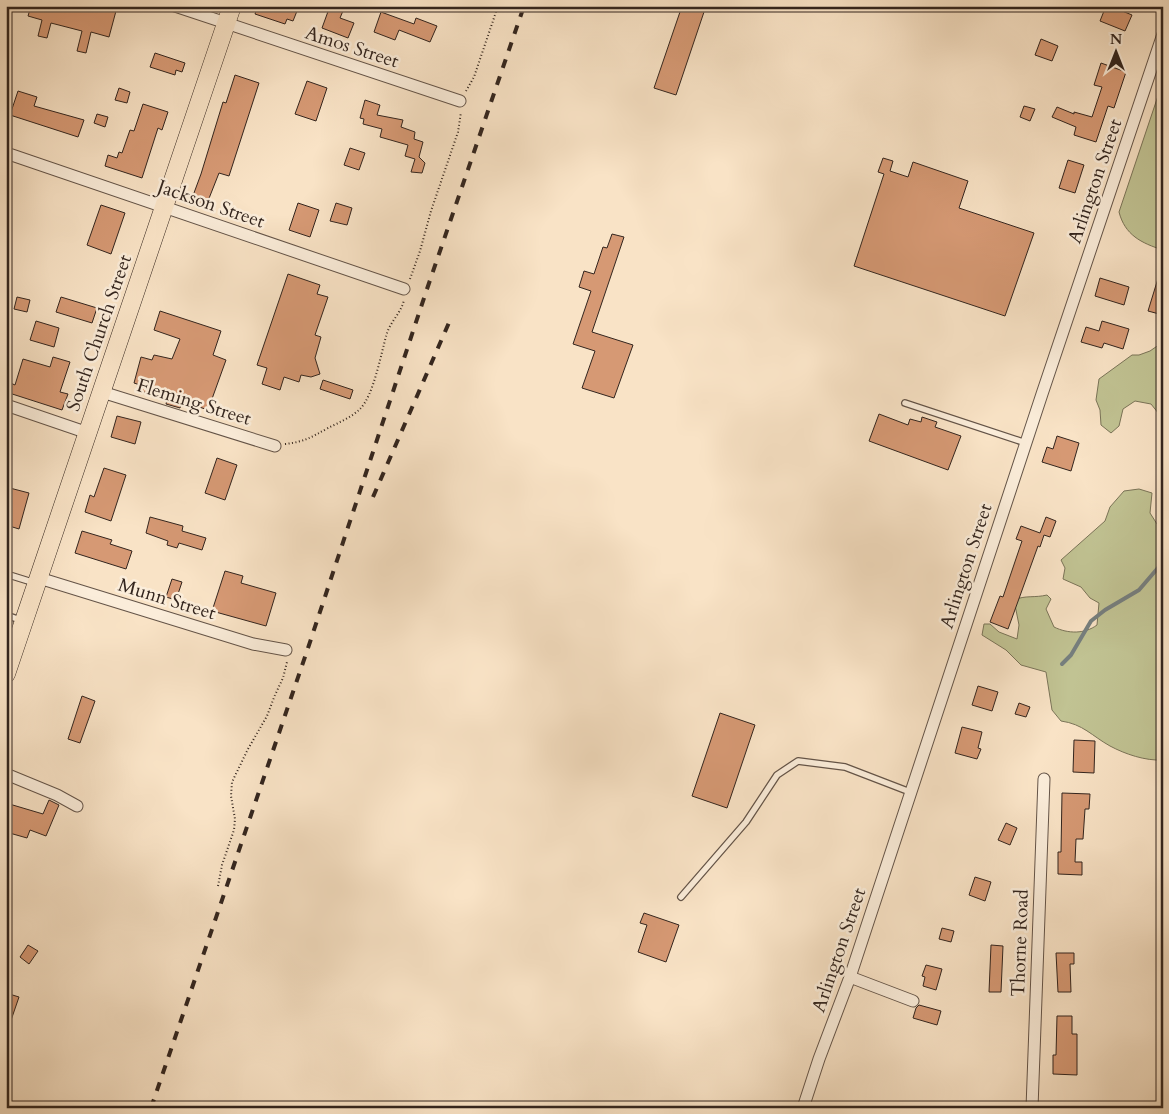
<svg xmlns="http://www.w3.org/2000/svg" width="1169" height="1114" font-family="Cardo,serif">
<rect width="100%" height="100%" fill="#f9e3c6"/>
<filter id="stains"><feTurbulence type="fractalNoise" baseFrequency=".004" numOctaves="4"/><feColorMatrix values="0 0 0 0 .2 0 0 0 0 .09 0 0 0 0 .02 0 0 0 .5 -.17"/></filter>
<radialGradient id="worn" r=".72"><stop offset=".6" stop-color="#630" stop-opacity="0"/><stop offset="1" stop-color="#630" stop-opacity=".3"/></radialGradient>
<!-- green -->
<path fill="#c1c393" stroke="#7a7458" d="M1163,81v169c-22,-7 -38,-15 -44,-38z
M1163,342v77l-12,-15 -16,-3 -12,8 -4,17 -8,7 -10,-8 -1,-15 -4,-10 3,-21 33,-24h7l11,-4z
M1139,489l13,4 -2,20 7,11 6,1v211h-3l-2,10 5,5v9c-18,1 -38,-6 -53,-14 -18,-10 -27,-22 -49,-25l-9,-11 -6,-38 -25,-7 -15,-15 -24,-15 2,-11h6l9,8 18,7 2,-14 -5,-25c11,-5 21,-2 33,-5l4,4 -5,10 8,18c14,7 31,7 43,-2l2,-22 -9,-5 -9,-11 -18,-8 2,-11 -4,-8 44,-39 5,-14 14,-16z"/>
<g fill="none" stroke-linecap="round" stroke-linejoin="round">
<!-- stream -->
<path stroke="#767f7f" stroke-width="4" d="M1062,664l9,-9 20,-34 14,-11 34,-20 24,-28"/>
</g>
<!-- building -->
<path fill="#d69974" stroke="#33251e" d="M31,6h68l17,5 -7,26 -18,-5 -5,21 -9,-2 5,-20 -31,-8 -4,15 -9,-2 4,-16 -14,-4z
M258,6h41l-6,15 -6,-2 -2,5 -30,-10z
M330,6h15l-5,12 14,5 -6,15 -26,-10z
M682,6h24l-30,89 -22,-7z
M1106,6h4l22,9 -7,16 -25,-10z
M381,12l33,12 2,-6 21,8 -7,16 -31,-12 -4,10 -21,-8z
M1041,39l17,7 -6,15 -17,-6z
M155,53l30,10 -3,9 -6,-2 -1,5 -25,-8z
M1101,63l25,9 -12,36 -6,-2 -12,36 -22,-7 2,-8 -24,-10 5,-10 17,7v-2l18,5 10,-30 -8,-2z
M235,75l24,8 -30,93 -10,-3 -13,33 -15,-5 10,-27 22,-72 3,1z
M307,81l20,7 -11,33 -21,-7z
M119,88l11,4 -3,11 -12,-3z
M18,91l19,6 -3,9 50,14 -6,17 -68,-22z
M365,100l15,5 -3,10 26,5 -2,7 14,5 -1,7 9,3 -4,15 6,6 -3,10 -11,-1 4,-13 -10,-3 3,-11 -28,-8 2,-8 -19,-5 1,-5 -4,-1z
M143,104l25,8 -6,18 -4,-2 -16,50 -37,-12 3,-11 9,3 2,-6 3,1 8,-23 4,1z
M1024,106l11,3 -5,12 -10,-4z
M97,114l11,3 -3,10 -11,-4z
M350,148l15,5 -6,17 -15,-5z
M883,158l10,3 -3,10 18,6 5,-15 55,19 -9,27 75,25 -29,83 -151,-50 30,-92 -6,-2z
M1068,160l16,5 -9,28 -16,-5z
M298,203l21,7 -9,27 -21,-7z
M336,203l16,5 -5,17 -17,-4z
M101,205l24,8 -14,41 -24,-9z
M612,234l12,3 -32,95 41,13 -19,53 -32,-10 13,-37 -22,-7 18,-53 -12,-4 5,-16 10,3 9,-27 4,1z
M1160,272h3v43l-15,-4z
M288,274l32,11 -3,9 11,3 -13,38 6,2 -6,21 5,16 -9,3 -10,-2 -2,7 -15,-5 -4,13 -18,-6 5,-16 -10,-3z
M1100,278l29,9 -5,18 -29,-9z
M17,297l13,3 -3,12 -13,-3z
M61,297l36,11 -5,15 -36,-11z
M160,311l61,20 -8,24 13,5 -18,50 -26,-9 -2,7 -14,-4 1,-4 -26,-9 2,-5 -9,-3 7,-26 11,3 2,-5 18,4 8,-20 -26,-9z
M36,321l23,7 -5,19 -24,-7z
M1102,321l27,8 -6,20 -19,-6 -2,5 -21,-6 5,-15 13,4z
M53,357l17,5 -10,30 8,2 -6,16 -56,-18v-11l9,4 8,-26 27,8z
M323,380l30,10 -3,9 -30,-10z
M879,414l29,11 2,-6 11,3 1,-5 15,5 -2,5 26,9 -13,34 -79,-29z
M117,416l24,6 -6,22 -24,-7z
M1057,436l22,7 -8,28 -29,-9 5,-15 6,2z
M217,458l20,7 -12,35 -20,-7z
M104,468l22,7 -15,46 -26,-9 5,-17 4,2z
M6,487l23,6 -10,36 -13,-4z
M150,517l33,9 -1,5 24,7 -4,12 -23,-7 -2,5 -10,-3 1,-4 -22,-8z
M1046,517l10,4 -6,16 -6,-2 -4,12 -2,-1 -30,83 -18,-7 10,-26 3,1 19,-56 -6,-2 5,-13 19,7z
M82,531l30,9 -2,4 22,7 -6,18 -51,-16z
M225,571l18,5 -2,7 35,10 -10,33 -54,-15z
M172,579l10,3 -6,18 -10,-3z
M978,686l20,6 -6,19 -20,-6z
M82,696l13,5 -15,42 -12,-4z
M1019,703l11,4 -4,10 -11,-3z
M720,713l35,12 -28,83 -35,-12z
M962,727l20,5 -4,16 3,1 -4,10 -22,-6z
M1074,740l21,1 -1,32 -21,-1z
M1062,793l28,1 -1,15h-4l-2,30h-7l-1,23h7v13l-24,-1v-22h3z
M49,800l10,5 -13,31 -16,-6 -3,8 -21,-6v-29l37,11z
M1006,823l11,5 -7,17 -12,-5z
M975,877l16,5 -6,19 -16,-6z
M644,913l35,12 -13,37 -28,-10 9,-27 -7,-2z
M942,928l12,3 -3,11 -12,-3z
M28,945l10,6 -9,13 -9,-7z
M991,945l12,1 -2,46h-12z
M1056,953h18v11h-4l1,28h-13z
M926,965l16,4 -6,21 -13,-4 2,-9 -3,-1z
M6,993l13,4 -11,32h-2z
M919,1005l22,6 -4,14 -24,-7 3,-10z
M1057,1016h15v18h5v41l-24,-1v-19h3z"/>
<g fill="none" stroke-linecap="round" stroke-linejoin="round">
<!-- lane casing -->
<g stroke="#645448" stroke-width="8">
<path id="lane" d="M905,403l121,40
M6,574l29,9
M6,615l17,6
M681,897l65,-75 31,-47 21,-14 47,6 65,25"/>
</g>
<!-- street casing -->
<g stroke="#645448" stroke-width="13">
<path id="street" d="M175,6l285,95
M6,153l398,136
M102,392l173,54
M6,405l82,28
M39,578l214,66 33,6
M6,774l51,21 20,11
M850,977l63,24
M803,1108l16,-49 31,-82 192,-583 121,-360
M1032,1108l12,-329"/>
</g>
<!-- primary casing -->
<g stroke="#33251e" stroke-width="19">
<path id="primary" d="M6,674l226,-668"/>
</g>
<!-- path -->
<path stroke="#33251e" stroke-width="2" stroke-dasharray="1 2.5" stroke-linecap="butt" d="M466,91l8,-14 24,-71
M410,279l10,-28 11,-40 27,-79 3,-20
M285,444c19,-2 27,-7 43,-16 10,-5 24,-11 32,-19 14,-14 21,-56 27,-76 4,-12 14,-20 17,-33
M218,886l4,-21 12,-35 1,-11 -4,-23 1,-14 16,-33 19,-33 8,-21 8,-17 4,-16"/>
<!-- lane -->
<use href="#lane" stroke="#fbedda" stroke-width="5.5"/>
<!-- street -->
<use href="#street" stroke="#fbedda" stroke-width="11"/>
<!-- primary -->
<use href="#primary" stroke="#f9e3c6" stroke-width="18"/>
<!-- rail -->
<path stroke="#33251e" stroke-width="4" stroke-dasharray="9 9" stroke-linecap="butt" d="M373,497l78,-179
M151,1108l156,-457 120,-362 97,-283"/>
</g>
<g text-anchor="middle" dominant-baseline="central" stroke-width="5" stroke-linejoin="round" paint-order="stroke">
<!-- street labels -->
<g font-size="19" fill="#33251e" stroke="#fbedda">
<text transform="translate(352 47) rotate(18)">Amos Street</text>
<text transform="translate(1095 181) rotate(-71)">Arlington Street</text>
<text transform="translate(211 204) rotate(19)">Jackson Street</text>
<text transform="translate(99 333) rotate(-71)">South Church Street</text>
<text transform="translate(194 402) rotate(17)">Fleming Street</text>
<text transform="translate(966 566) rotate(-72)">Arlington Street</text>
<text transform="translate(167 599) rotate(17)">Munn Street</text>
<text transform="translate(1020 943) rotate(-88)">Thorne Road</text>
<text transform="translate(839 950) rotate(-71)">Arlington Street</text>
</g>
</g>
<!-- margin -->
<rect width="1169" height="1114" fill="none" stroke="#f9e3c6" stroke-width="25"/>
<rect x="8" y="8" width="1154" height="1099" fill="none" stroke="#33251e" stroke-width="2.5"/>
<rect x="12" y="12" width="1144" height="1089" fill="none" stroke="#33251e"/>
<!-- north arrow -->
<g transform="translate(1116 52)" stroke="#fbedda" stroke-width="4" paint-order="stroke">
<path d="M0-4L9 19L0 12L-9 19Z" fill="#33251e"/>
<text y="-8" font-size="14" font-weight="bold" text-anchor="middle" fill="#33251e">N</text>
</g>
<rect width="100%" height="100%" filter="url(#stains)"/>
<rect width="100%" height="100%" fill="url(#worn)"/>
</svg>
